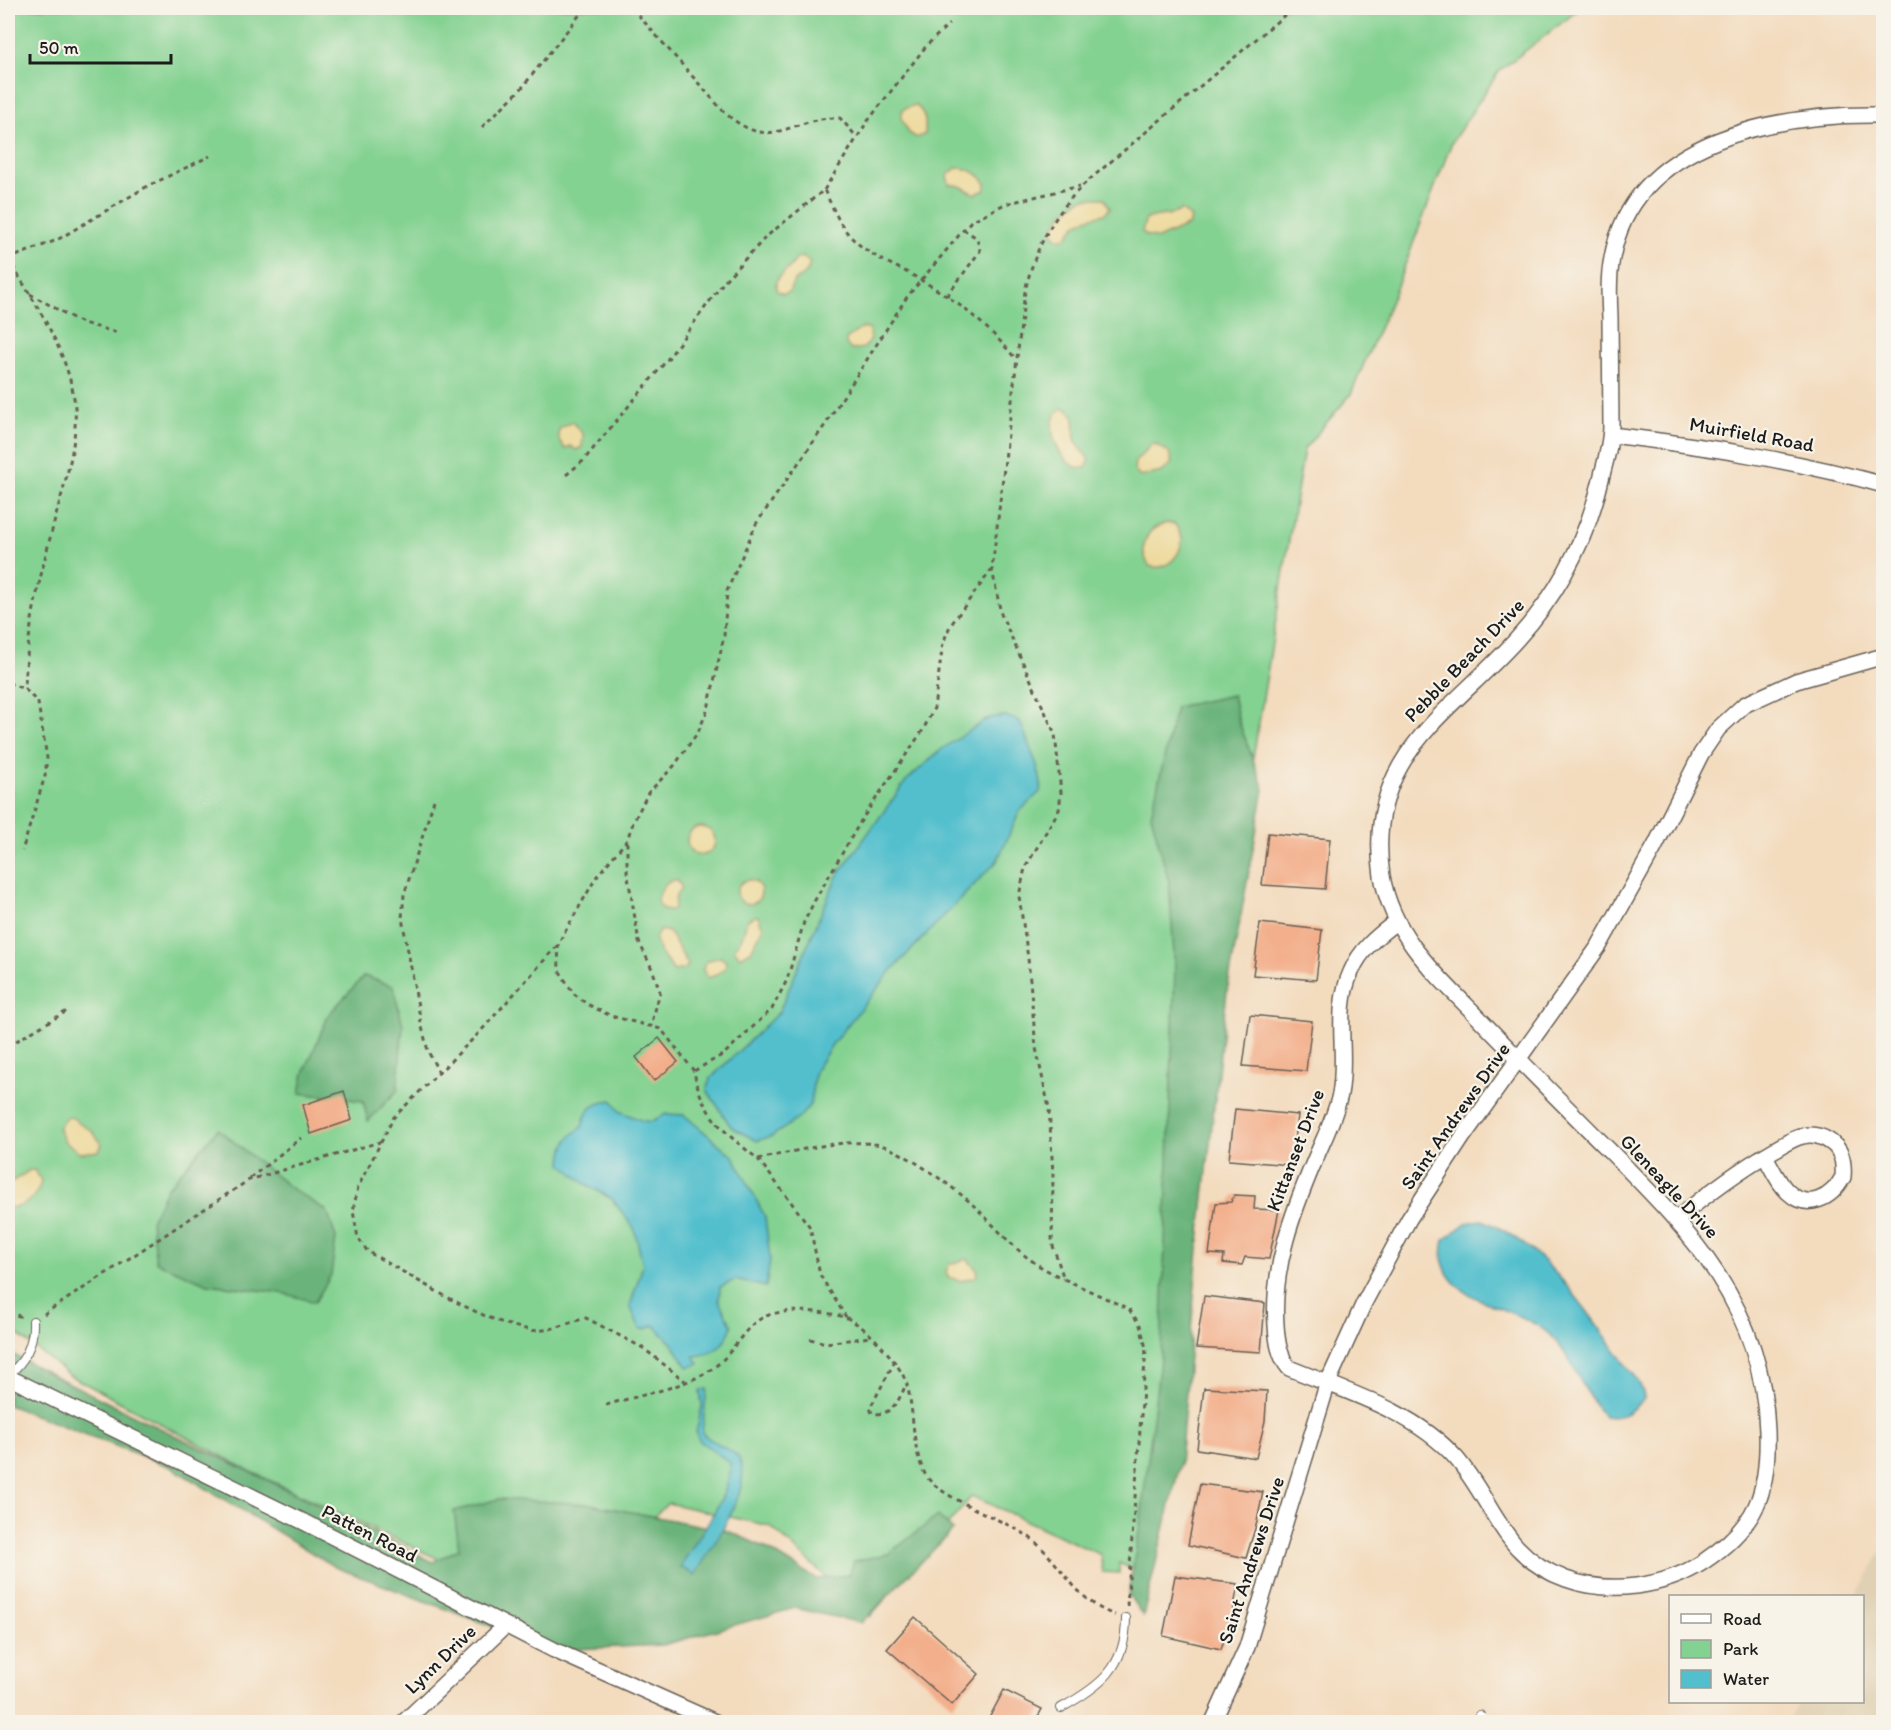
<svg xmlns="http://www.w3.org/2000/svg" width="1891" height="1730" font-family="Itim,sans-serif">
<rect width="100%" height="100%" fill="#f7f3e8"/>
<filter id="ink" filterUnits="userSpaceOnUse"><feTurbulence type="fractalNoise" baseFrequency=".0167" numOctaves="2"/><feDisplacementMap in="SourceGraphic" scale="12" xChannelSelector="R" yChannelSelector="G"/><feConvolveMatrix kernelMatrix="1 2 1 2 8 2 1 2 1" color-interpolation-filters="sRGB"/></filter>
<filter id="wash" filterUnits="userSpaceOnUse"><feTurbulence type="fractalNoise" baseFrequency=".008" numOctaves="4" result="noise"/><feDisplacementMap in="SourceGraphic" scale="24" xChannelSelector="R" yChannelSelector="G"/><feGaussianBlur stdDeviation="1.35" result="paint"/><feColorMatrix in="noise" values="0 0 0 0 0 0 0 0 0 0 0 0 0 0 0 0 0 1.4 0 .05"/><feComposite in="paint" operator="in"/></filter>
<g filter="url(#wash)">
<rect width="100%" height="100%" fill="#f3dbbe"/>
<!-- built -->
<path fill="#e0d1b4" d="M1883,1549v173h-96l12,-20h63v-106h-5z"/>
<!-- green -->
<path fill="#84d292" stroke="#507757" stroke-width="1.5" d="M8,8h1573l-82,63 -47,71 -59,154 -42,98 -47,55 -82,498 -82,626 -21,-10v10l-17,-1 -1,-17 -129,-59 -102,121 -100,-91 -102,-23 -83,79 -63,16 -270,-126 -183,-97 -53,-42 -8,-3z"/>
<!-- forest -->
<path fill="#6bb47c" stroke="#44684c" stroke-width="1.5" d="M1233,695l6,27 25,67 -37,202 -30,269 -17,204 -37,152 -15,-22 12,-68 21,-175 14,-381 -6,-88 -18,-67 25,-108z
M364,976l29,10 10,39 -6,66 -29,30 -5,-20 -63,-8 4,-20 25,-59z
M218,1129l74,60 35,22 9,27 -5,37 -16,27 -33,-9 -74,-9 -52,-22 -5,-41 16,-33z
M8,1352c140,73 284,138 425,210l26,-13 -5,-38 45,-12 91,5 138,27 38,17 50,31 33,-4 5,-14 34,-7 50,-38 15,14 -92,93 -66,-15 -132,37 -109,5 -219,-83 -164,-100 -163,-62z"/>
<!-- sand -->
<path fill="#eeda9e" stroke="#857b5d" stroke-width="1.5" d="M915,105c11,7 11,17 10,29l-8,4 -8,-5 -8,-15 2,-9z
M956,168c12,-1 24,6 30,16l-1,6 -10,4 -15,-8 -11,-2 -2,-8z
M1086,198h18l6,10 -6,6c-20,5 -26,5 -38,24h-9l-5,-7c6,-13 20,-30 34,-33z
M1182,210l9,8 -2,7 -31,14 -13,-4 -3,-4 4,-12c12,-5 24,-2 36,-9z
M803,257l7,6 -3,9 -13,9 -5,11 -5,2 -7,-3c-5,-14 6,-16 14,-25 5,-6 4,-8 12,-9z
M862,328l7,1 2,10 -7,9 -13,2 -5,-6v-5z
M1063,408c18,5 8,21 13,33 3,7 10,12 13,20l-3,7c-25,5 -48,-49 -23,-60z
M572,422l11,12 -1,13 -6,3 -5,-4 -6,3 -6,-9v-11z
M1153,443l16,9 3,11 -10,9 -22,5 -6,-7 1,-8z
M1167,523l8,1 7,14 -1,8c-4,14 -17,25 -32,20 -11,-19 -4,-38 18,-43z
M687 841a14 14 0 1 1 28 0a14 14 0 1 1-28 0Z
M677,880l5,8 -6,7 -2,13 -4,3 -7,-1 -6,-9c3,-11 8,-21 20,-21z
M737 892a12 12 0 1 1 24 0a12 12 0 1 1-24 0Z
M758,916l5,12 -12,23 -11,6 -6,-8c3,-5 7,-9 9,-14 4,-11 0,-17 15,-19z
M660,930l9,2 19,33 -3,4 -11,2 -14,-18 -5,-15z
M721,957l5,5 -1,7 -13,8h-5l-4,-7 3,-9z
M71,1117l21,14 10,13 -3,7 -18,2 -16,-11 -7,-14 8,-10z
M30,1170h5l6,10c-2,15 -17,30 -33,27v-23z
M967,1259l11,12 -2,6 -15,4 -13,-4 -2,-5 3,-8z"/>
<!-- water -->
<path fill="#53bfcd" stroke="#386e74" stroke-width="1.5" d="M1005,716l15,5 18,47 3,16 -1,8 -20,19 -23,50 -105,109 -59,73 -18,28 -5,34 -11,13 -27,18 -15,5 -26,-14 -24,-37 3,-11 69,-67 58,-136 69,-95 36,-32 24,-16 23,-15z
M612,1100l7,11 22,9 9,2 16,-8 18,1 50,42 31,60 5,42 -4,28 -31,-7 -15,7 -1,14 13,25c-7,19 -17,29 -38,30l5,8 -11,3 -15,-22 -19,-20 -8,4h-6l-10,-23 13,-41 -9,-37 -22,-29 -27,-15 -23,-20c1,-19 5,-27 20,-37 4,-20 12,-23 30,-27z
M1482,1220c62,24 106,91 142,143 9,13 19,20 20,36 -15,13 -19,20 -40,17 -22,-24 -30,-57 -53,-80 -32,-33 -122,-32 -107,-96l22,-17z
M707,1389l-5,44c10,11 26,13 35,23 22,27 -27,93 -42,119l-15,-8c15,-26 54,-75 50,-104l-30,-22 -4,-8 6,-27 -2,-15z"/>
<g id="blocks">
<!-- building -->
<path fill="#f3af8b" d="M1268,833l62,6 -5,50 -63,-4z
M1260,923l62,7 -6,50 -63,-5z
M1250,1015l62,6 -6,50 -63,-5z
M659,1038l19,24 -24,19 -18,-24z
M344,1091l8,29 -41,14 -8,-29z
M1235,1109l63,6 -6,50 -63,-5z
M1234,1195l21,1 -1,13 25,1 -10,49 -24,-2 -3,8 -19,-2 1,-8 -15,-1 7,-51 15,-1z
M1204,1296l61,7 -4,49 -65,-4z
M1204,1388l63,3 -2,30 -9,37 -59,-9z
M1200,1484l63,8 -6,30 -11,36 -58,-13z
M1175,1576l63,8 -5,29 -12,36 -58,-13z
M915,1617l64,57 -27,31 -65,-56z
M1004,1690l38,19 -7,13h-48z"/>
</g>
</g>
<g filter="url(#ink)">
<use href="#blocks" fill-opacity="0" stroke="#675f55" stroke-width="1.5"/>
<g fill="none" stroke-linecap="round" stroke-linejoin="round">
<!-- lane casing -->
<g stroke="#675f55" stroke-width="10">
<path id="lane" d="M8,1375c18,-14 26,-31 25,-54
M1061,1708c40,-22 65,-41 65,-90
M1476,1722l4,-7"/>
</g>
<!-- street casing -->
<g stroke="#675f55" stroke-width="18">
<path id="street" d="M1611,435c93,11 183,25 273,50
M1396,922c-19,14 -36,28 -45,50 -18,39 -3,82 -11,122 -5,24 -17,46 -26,68 -22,52 -42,106 -38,163 1,16 3,31 13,43 56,23 125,43 167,90 39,45 45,98 110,121 44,16 99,8 137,-17 54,-36 66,-69 64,-131 -4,-127 -77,-199 -160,-283 -45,-45 -90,-90 -134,-136 -40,-40 -81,-78 -91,-136 -18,-120 67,-161 135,-237 44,-48 72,-104 86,-168 4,-15 8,-30 8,-46 0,-36 -1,-72 -1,-108 -1,-19 -2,-40 2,-59 22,-121 170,-145 272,-143
M1677,1219c31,-26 62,-49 97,-69 9,-5 19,-12 29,-14 10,-3 22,1 30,8 10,8 11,21 10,33 -11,21 -35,34 -55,15 -10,-9 -16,-24 -23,-36
M8,1377l296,145 250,128 161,72
M404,1722l101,-96
M1213,1722l34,-75 81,-265 36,-79 45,-84 53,-81 137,-192 55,-98 47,-94 17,-25 26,-24 52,-24 88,-25"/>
</g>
<!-- path -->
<path stroke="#675f55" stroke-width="3" stroke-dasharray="4.5 4.5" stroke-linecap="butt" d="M632,8l92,104c50,44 63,4 116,6l16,18
M482,127l39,-38 64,-81
M824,190l43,-68 60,-77 22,-21
M8,259c26,42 58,89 66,139 6,42 -10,86 -20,125 -14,53 -28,111 -29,166
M8,259l49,-19 89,-53 64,-31
M30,294l50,28 38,11
M947,296l33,-45 -3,-13 -13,-8
M566,475l17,-14 84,-101 58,-80 42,-44 57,-46c9,17 15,35 28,48 18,19 45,28 67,41 36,20 70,47 96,79
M992,569l-42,57 -7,17 -9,65 -11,22 -61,89 -47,81 -11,22 -17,58 -15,29 -48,45 -30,17c8,45 30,61 64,88 37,-7 84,-22 122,-14 22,5 75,43 92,59 32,30 48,56 91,74
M8,683l17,6 13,14 9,55 -2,18 -23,75
M434,800l-30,95 -2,23 19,105 7,28 11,22
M627,842v29l12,71 14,29 7,21 -9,34
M557,946l-78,87 -85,84 -36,70 -5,24 5,27 10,14c47,25 111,70 163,78 18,3 38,-8 55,-12l57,30 42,33
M8,1046l59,-35
M694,1071l-33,-42 -50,-13 -24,-12 -14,-11 -14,-23 -1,-26 39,-68 30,-36 6,-17 15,-30 26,-27 24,-34 10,-23 16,-73 3,-45 29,-67 69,-99 82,-128 64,-76 34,-17 75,-18
M758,1159l52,68 10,48 26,42
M250,1178l51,-40
M8,1312l14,5
M44,1314l205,-134 131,-38
M810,1339l16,4 44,-6
M895,1361l-25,47 2,5c19,5 28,-14 34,-29
M606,1405c32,-10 85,-18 111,-40 20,-16 28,-44 55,-51 21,-5 52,-3 72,3 20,6 58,48 63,68 8,29 4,62 18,89 13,24 79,45 104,63 32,24 45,64 86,78
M1127,1606l19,-258 -6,-23 -11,-16 -65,-30 -12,-36 1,-69 -4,-66 -13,-60 -8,-90 -9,-62 6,-28 34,-58 2,-17 -6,-59 -54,-120 -9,-45 33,-278c10,-43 27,-73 57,-105l211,-178"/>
<!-- lane -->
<use href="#lane" stroke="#fff" stroke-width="8"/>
<!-- street -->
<use href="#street" stroke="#fff" stroke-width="15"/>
</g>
</g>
<g text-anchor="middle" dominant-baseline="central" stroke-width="4.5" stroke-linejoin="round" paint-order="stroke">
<!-- street labels -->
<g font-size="20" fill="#1c1c1c" stroke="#f7f3e8">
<text transform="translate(1752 434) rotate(10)">Muirfield Road</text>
<text transform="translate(1464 660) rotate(-46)">Pebble Beach Drive</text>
<text transform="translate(1455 1116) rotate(-55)">Saint Andrews Drive</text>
<text transform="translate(1295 1150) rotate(-69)">Kittanset Drive</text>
<text transform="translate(1670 1186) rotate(47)">Gleneagle Drive</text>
<text transform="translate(370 1533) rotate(27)">Patten Road</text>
<text transform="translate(1251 1560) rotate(-72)">Saint Andrews Drive</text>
<text transform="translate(440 1659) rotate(-44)">Lynn Drive</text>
</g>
</g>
<!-- margin -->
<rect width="1891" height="1730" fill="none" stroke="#f7f3e8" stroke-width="30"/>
<!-- legend -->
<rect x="1669" y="1595" width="195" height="108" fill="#f7f3e8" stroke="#9f9d96" stroke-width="1.5"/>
<rect x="1681" y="1614" width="30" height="9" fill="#ffffff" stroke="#9f9d96" stroke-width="1.5"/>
<text x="1723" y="1625" font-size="18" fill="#1c1c1c">Road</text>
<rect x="1681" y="1640" width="30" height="18" fill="#84d292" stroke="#9f9d96" stroke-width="1.5"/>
<text x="1723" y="1655" font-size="18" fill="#1c1c1c">Park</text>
<rect x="1681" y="1670" width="30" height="18" fill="#53bfcd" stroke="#9f9d96" stroke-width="1.5"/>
<text x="1723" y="1685" font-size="18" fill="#1c1c1c">Water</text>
<!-- scale -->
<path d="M30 54v9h141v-9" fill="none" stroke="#1c1c1c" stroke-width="3"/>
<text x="39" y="54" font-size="18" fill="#1c1c1c" stroke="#f7f3e8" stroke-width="4.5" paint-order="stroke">50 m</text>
</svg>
